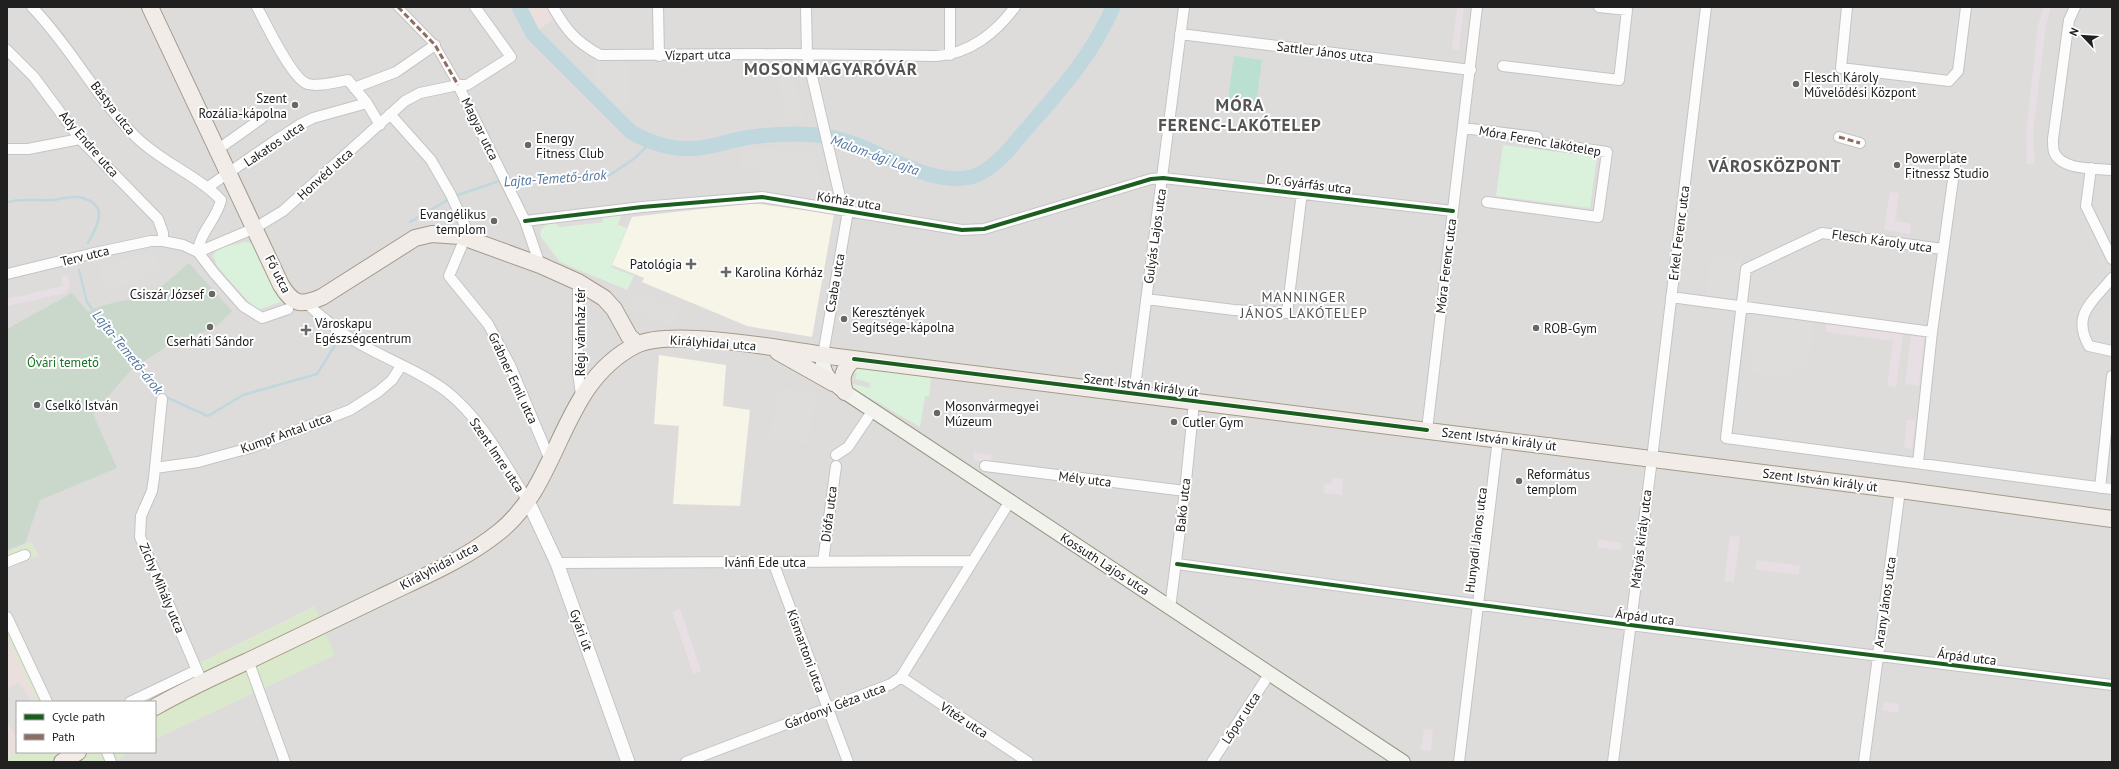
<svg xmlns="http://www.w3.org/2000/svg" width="2119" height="769" font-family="'PT Sans',sans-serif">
<rect width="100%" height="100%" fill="#eeecea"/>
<!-- residential -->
<path fill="#dddcdb" d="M7,7h2105v755h-1997l15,-10h25v-13l179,-84 -20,-48 -194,95h-70l-43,-94v-39l31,-14 -7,-13 -24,10z"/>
<!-- commercial -->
<path fill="#ebdfdd" d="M526,7h24l5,11 -18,13z
M7,637l31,65h-21v49l-10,7z"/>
<!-- industrial -->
<path fill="#e7dfe3" d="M1457,7h7l-5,43 -7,-1z
M2044,7h7l-5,18 -13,108 2,31h-8l-1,-31 12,-107z
M1890,192l9,1 -4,28 16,3 -1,10 -26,-4z
M67,275l3,11 -4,7 -59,13v-7l55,-13 -1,-10z
M1826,324l77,10 -7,54 -9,-2 6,-45 -67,-9z
M1911,336l13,1 -5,49 -14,-2z
M1907,419l8,2 -3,28 -8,-1z
M973,452l19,3 -1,7 -18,-2z
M1332,478l11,1 -1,16 -19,-2 2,-10 6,1z
M1730,536l10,1 -6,45 -10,-1z
M1598,539l24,4 -1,7 -24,-3z
M1757,560l43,6 -1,9 -44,-6z
M680,609l21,62 -8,3 -21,-62z
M1884,702l15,2 -1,9 -16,-3z
M1424,729l9,1 -2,21 -10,-1z"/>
<!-- education -->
<path fill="#f6f5e7" d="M745,204h14l75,10 -22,123 -65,-11 -105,-44 2,-4 -32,-13 20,-48z
M659,355l67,10 -3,41 27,4 -10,96 -67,-2 6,-78 -25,-2z"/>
<!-- grass -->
<path fill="#dae8cc" d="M31,542l7,14 -31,13v-17z
M315,607l20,48 -180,84v-37h-35z
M7,608l43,94h-12l-31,-65z
M17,751v1h113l-15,10h-108v-4z"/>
<!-- cemetery -->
<path fill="#c9d8ca" d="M189,263l43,48 -16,16 -46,17 -39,26 -38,44 24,54 -77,32 -15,43 -18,7v-221l65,-36 16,19c15,-10 38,-10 56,-16 17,-7 31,-21 45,-33z"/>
<!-- park -->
<path fill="#daf1db" d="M1503,145l94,12 -7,51 -94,-12z
M603,215h18l-3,10 9,3 -16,39 23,9 -7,14 -67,-28 -19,-25c-3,-11 7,-12 14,-16l4,6 44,-5z
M245,242l7,1 6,5 25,53 -25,9 -3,-1 -37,-41 -5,-13 4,-5 7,-3z
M858,367l73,10 -2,20 -4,-1 -5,31 -67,-39v-4l16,4 2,-5 -16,-4 2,-6 -10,-1z"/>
<!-- pitch -->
<path fill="#b9e0d1" d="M1234,56l28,4 -7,51 -28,-3z"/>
<!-- parking -->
<path fill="#dedddc" d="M596,60l32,1v45h-19v-18h-13z
M792,70l13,53 -17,2 -12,-52z
M267,118l10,18 -10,7 -13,-16z
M744,146l72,9 10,48 -67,-11 3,-22 -22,-4z
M2086,206l26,53v19l-26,31 -4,-10 21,-32 -25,-55z
M603,215v7l-44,5 -4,-6z
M834,223l11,2 -3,21 -12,-2z
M155,251l5,17 -18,12 -37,9 -6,-23z
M1711,254l30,3 -5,43 -31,-3z
M827,259l12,2 -11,65 -12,-3z
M208,265h8l39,44 3,1 26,-9 4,8 -26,9z
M635,292l45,17 -7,17 -44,-17z
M1749,314l62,8 3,8 -6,34 -21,13 -34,-4 -5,-37z
M583,315l5,4 -2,45 -4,2z
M779,387l37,6 -8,50 -38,-6z
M18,682l14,20h-15v36l-10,-16v-33z"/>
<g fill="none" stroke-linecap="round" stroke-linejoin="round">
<!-- stream -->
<path stroke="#c0d7de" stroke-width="2.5" d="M509,180l56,-1 45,-4 25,-17 15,-15
M455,196l47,-16
M7,202c15,-4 28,-1 43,-2 8,0 19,-4 27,-3 33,5 22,27 11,46
M410,222l41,-24
M79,270l8,32 72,92 49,22 35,-21 74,-21 22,-35"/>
<!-- river -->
<path stroke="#c0d7de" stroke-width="15" d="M519,7l14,27 98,98c21,12 44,19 69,16 17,-2 34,-9 51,-11 24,-3 54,-5 79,0 45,8 94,50 141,40 13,-3 26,-15 35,-24 39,-47 83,-89 107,-146"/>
<!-- pedestrian casing -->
<g stroke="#c5c4c4" stroke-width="10">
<path id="pedestrian" d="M398,7l37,38 23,40"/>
</g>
<!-- minor casing -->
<g stroke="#c5c4c4" stroke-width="12">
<path id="minor" d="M32,7c39,40 65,92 104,130 25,25 61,38 85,63 -4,19 -22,33 -23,52
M257,7c8,15 36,74 51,77 12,3 28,-2 40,-4l19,23 13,22
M553,7c13,23 23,35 47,48l187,-1 149,2c33,-2 60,-23 79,-49
M658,7l1,49
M806,7l1,48 36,155
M950,7v48
M1847,7l-6,61 108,13 9,-10 8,-64
M2075,7l-6,13 -16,119c0,4 0,10 1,13 8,19 41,16 58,18
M1180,34l291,36
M7,50l27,27 46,62 78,80 5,14v8
M1503,66l116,14 8,-70 -28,-3
M458,85l67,136 15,44
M354,88l42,-16 39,-27
M390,114l41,46 20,35 15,33 -1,10 -16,38 39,48 22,41 40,95
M1463,128l74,9 -1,5 71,10 -9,65 -111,-15
M1839,137l21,6
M7,149h21l52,-10
M217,150l45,-32
M2091,168l-5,38 26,53
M211,190v-5l65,-45 25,-16 12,-6 54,-15
M525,221l117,-14 120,-10 200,33 22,-1 167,-50 12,-1 290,33
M1943,249l-121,-16 -76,36 -20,169 386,51
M198,252l57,-24 28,-17 122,-110 15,-8 38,-8h9l44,-28 -36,-50
M7,274l83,-20 61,-13h12l20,4 15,7 16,21 29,33 19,12 26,-9
M2112,278c-19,24 -41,36 -23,68l23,5
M578,282v90l3,23
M1671,297l261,35
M1146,299l88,11 53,3 15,-121
M308,303c4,7 12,12 18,17 37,33 83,43 120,71 36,28 58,72 82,110
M823,355l25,-144
M1134,394l50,-387
M162,399l-8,79 -2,13 -11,25 -1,21 62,145
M1427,430l50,-423
M836,455l12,-8 25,-37
M1918,463l14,-131 24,-174
M985,466l200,25
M155,468l43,-6 55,-15 97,-37 28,-18 14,-12 9,-14
M2100,488l12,-112
M7,562l18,-7
M773,562l75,200
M823,562l13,-96
M557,563l416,-2
M1177,564l453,61 482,60
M1170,608l15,-117 9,-89
M7,617l40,85
M248,660l37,102
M901,677l127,85
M130,702l67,-32
M107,752l4,10
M686,762l205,-78 10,-7 109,-176
M1212,762l58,-89
M1459,762l39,-323
M1613,762l39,-303 54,-452
M1864,762l36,-272"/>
</g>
<!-- tertiary casing -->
<g stroke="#c5c4c4" stroke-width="15">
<path id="tertiary" d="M528,501l29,62 71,199"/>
</g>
<!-- secondary casing -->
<g stroke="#959683" stroke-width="16">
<path id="secondary" d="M823,355c-2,18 8,27 22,37l558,370"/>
</g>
<!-- primary casing -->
<g stroke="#a39a88" stroke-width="18">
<path id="primary" d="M150,7l131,278c12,20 20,21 41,12l93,-59 17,-4 28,2 80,29 38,17 26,16 10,11 15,27 8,8
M778,352l55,31
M845,392c-5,-14 -2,-23 9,-33
M155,707c30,-17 62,-32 93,-46 44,-21 87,-42 131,-63 41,-20 84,-37 120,-66 63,-50 60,-148 137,-187 36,-18 158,6 201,12l1063,133 212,29
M62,762l16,-10"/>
</g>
<!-- pedestrian -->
<use href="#pedestrian" stroke="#fcfcfc" stroke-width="8"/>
<!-- minor -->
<use href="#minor" stroke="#fcfcfc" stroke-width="10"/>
<!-- tertiary -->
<use href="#tertiary" stroke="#fcfcfc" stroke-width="13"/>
<!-- secondary -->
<use href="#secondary" stroke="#f3f3ed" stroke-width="14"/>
<!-- primary -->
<use href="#primary" stroke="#f1ece7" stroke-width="16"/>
<!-- quiet -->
<path stroke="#8d6e63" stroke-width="3" stroke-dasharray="6 3" stroke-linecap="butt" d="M398,7l37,38 23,40
M1839,137l21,6"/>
<!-- cycleway casing -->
<g stroke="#fff" stroke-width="6">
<path id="cycleway" d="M525,221l117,-14 120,-10 200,33 22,-1 167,-50 12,-1 290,33
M854,359l573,71
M1177,564l453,61 482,60"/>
</g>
<!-- cycleway -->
<use href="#cycleway" stroke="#1b5e20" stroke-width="4"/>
</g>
<!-- markers -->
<g fill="#686767" stroke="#fff" stroke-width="1.5">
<circle cx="1796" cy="84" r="4"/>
<circle cx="295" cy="105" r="4"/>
<circle cx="528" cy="145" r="4"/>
<circle cx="1897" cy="165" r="4"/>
<circle cx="494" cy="221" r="4"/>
<path d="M689 258h4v4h4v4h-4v4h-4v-4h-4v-4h4z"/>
<path d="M724 266h4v4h4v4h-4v4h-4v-4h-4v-4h4z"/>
<circle cx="212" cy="294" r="4"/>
<circle cx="844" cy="319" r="4"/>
<circle cx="210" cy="327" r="4"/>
<circle cx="1536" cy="328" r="4"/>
<path d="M304 324h4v4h4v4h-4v4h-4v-4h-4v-4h4z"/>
<circle cx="37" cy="405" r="4"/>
<circle cx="937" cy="413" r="4"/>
<circle cx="1174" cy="422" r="4"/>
<circle cx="1519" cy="481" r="4"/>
</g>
<g text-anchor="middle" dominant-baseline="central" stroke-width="4" stroke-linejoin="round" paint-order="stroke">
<!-- street labels -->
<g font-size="13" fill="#202020" stroke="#fff">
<text transform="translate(1325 52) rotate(7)">Sattler János utca</text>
<text transform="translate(698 55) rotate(-1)">Vízpart utca</text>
<text transform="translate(113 108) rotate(52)">Bástya utca</text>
<text transform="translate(480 129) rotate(64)">Magyar utca</text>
<text transform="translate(1540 141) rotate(10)">Móra Ferenc lakótelep</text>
<text transform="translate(89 144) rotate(49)">Ady Endre utca</text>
<text transform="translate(274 144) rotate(-34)">Lakatos utca</text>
<text transform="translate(325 174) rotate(-42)">Honvéd utca</text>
<text transform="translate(1309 184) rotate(7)">Dr. Gyárfás utca</text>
<text transform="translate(849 201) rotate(9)">Kórház utca</text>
<text transform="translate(1679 233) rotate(-83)">Erkel Ferenc utca</text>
<text transform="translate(1155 236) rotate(-82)">Gulyás Lajos utca</text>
<text transform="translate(1882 241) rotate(8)">Flesch Károly utca</text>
<text transform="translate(85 256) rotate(-14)">Terv utca</text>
<text transform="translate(1446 266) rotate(-83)">Móra Ferenc utca</text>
<text transform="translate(278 274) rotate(63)">Fő utca</text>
<text transform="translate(835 283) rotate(-80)">Csaba utca</text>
<text transform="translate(580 332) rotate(-90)">Régi vámház tér</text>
<text transform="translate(713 343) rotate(4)">Királyhidai utca</text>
<text transform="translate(513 378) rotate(65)">Grábner Emil utca</text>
<text transform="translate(1141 385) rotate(7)">Szent István király út</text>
<text transform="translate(286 433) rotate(-20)">Kumpf Antal utca</text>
<text transform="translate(1499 439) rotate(7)">Szent István király út</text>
<text transform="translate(497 455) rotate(56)">Szent Imre utca</text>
<text transform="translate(1085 479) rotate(7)">Mély utca</text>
<text transform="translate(1820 480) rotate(7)">Szent István király út</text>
<text transform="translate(1183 505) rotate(-84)">Bakó utca</text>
<text transform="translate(829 514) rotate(-83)">Diófa utca</text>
<text transform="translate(1641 539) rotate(-83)">Mátyás király utca</text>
<text transform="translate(1476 540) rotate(-83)">Hunyadi János utca</text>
<text x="765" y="562">Ivánfi Ede utca</text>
<text transform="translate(1105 564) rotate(33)">Kossuth Lajos utca</text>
<text transform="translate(439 566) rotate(-28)">Királyhidai utca</text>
<text transform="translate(162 588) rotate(67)">Zichy Mihály utca</text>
<text transform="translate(1885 602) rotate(-82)">Arany János utca</text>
<text transform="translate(1645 617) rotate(7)">Árpád utca</text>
<text transform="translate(581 630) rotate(70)">Gyári út</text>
<text transform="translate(806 651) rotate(70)">Kismartoni utca</text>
<text transform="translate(1967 657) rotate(7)">Árpád utca</text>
<text transform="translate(835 706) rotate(-21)">Gárdonyi Géza utca</text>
<text transform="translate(1241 718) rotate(-57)">Lőpor utca</text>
<text transform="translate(964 720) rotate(33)">Vitéz utca</text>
</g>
<!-- poi labels -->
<g font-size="13" fill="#202020" stroke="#fff" text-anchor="start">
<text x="1804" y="77">Flesch Károly<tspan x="1804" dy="15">Művelődési Központ</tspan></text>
<text x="287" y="98" text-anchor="end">Szent<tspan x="287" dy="15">Rozália-kápolna</tspan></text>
<text x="536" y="138">Energy<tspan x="536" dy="15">Fitness Club</tspan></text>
<text x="1905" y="158">Powerplate<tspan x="1905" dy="15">Fitnessz Studio</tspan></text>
<text x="486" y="214" text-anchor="end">Evangélikus<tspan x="486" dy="15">templom</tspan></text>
<text x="682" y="264" text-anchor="end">Patológia</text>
<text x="735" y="272">Karolina Kórház</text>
<text x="204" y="294" text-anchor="end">Csiszár József</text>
<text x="852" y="312">Keresztények<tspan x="852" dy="15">Segítsége-kápolna</tspan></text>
<text x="315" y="323">Városkapu<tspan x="315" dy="15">Egészségcentrum</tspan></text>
<text x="1544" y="328">ROB-Gym</text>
<text x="210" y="341" text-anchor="middle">Cserháti Sándor</text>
<text x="45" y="405">Cselkó István</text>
<text x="945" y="406">Mosonvármegyei<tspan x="945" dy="15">Múzeum</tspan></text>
<text x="1182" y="422">Cutler Gym</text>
<text x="1527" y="474">Református<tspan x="1527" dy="15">templom</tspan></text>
</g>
<!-- park labels -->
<g font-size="13" fill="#177622" stroke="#fff">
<text x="63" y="362">Óvári temető</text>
</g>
<!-- water labels -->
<g font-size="14" font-style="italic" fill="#5377a0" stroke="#fff">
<text transform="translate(875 155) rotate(20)">Malom-ági Lajta</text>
<text transform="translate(555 178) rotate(-4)">Lajta-Temető-árok</text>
<text transform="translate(128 352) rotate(51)">Lajta-Temető-árok</text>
</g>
<!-- neighbourhood labels -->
<g font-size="14" letter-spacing="1" fill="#535353" stroke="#fff">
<text x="1304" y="297">MANNINGER<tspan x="1304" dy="16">JÁNOS LAKÓTELEP</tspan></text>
</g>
<!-- district labels -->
<g font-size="17" font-weight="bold" letter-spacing="1" fill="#535353" stroke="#fff">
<text x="831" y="69">MOSONMAGYARÓVÁR</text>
<text x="1240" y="105">MÓRA<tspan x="1240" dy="20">FERENC-LAKÓTELEP</tspan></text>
<text x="1775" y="166">VÁROSKÖZPONT</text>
</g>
</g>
<!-- border -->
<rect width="2119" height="769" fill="none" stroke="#202020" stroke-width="16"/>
<!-- legend -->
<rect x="16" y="701" width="140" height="52" fill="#ffffff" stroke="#a6a6a6"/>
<rect x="24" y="714" width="20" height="6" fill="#1b5e20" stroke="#a6a6a6"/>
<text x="52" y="721" font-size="12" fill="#202020">Cycle path</text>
<rect x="24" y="734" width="20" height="6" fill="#8d6e63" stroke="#a6a6a6"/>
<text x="52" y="741" font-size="12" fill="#202020">Path</text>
<!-- north arrow -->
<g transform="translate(2083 36) rotate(295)" stroke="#ffffff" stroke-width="3" paint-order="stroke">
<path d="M0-3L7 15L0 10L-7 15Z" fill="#202020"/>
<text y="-6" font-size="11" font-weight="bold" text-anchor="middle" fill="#202020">N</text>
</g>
</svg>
